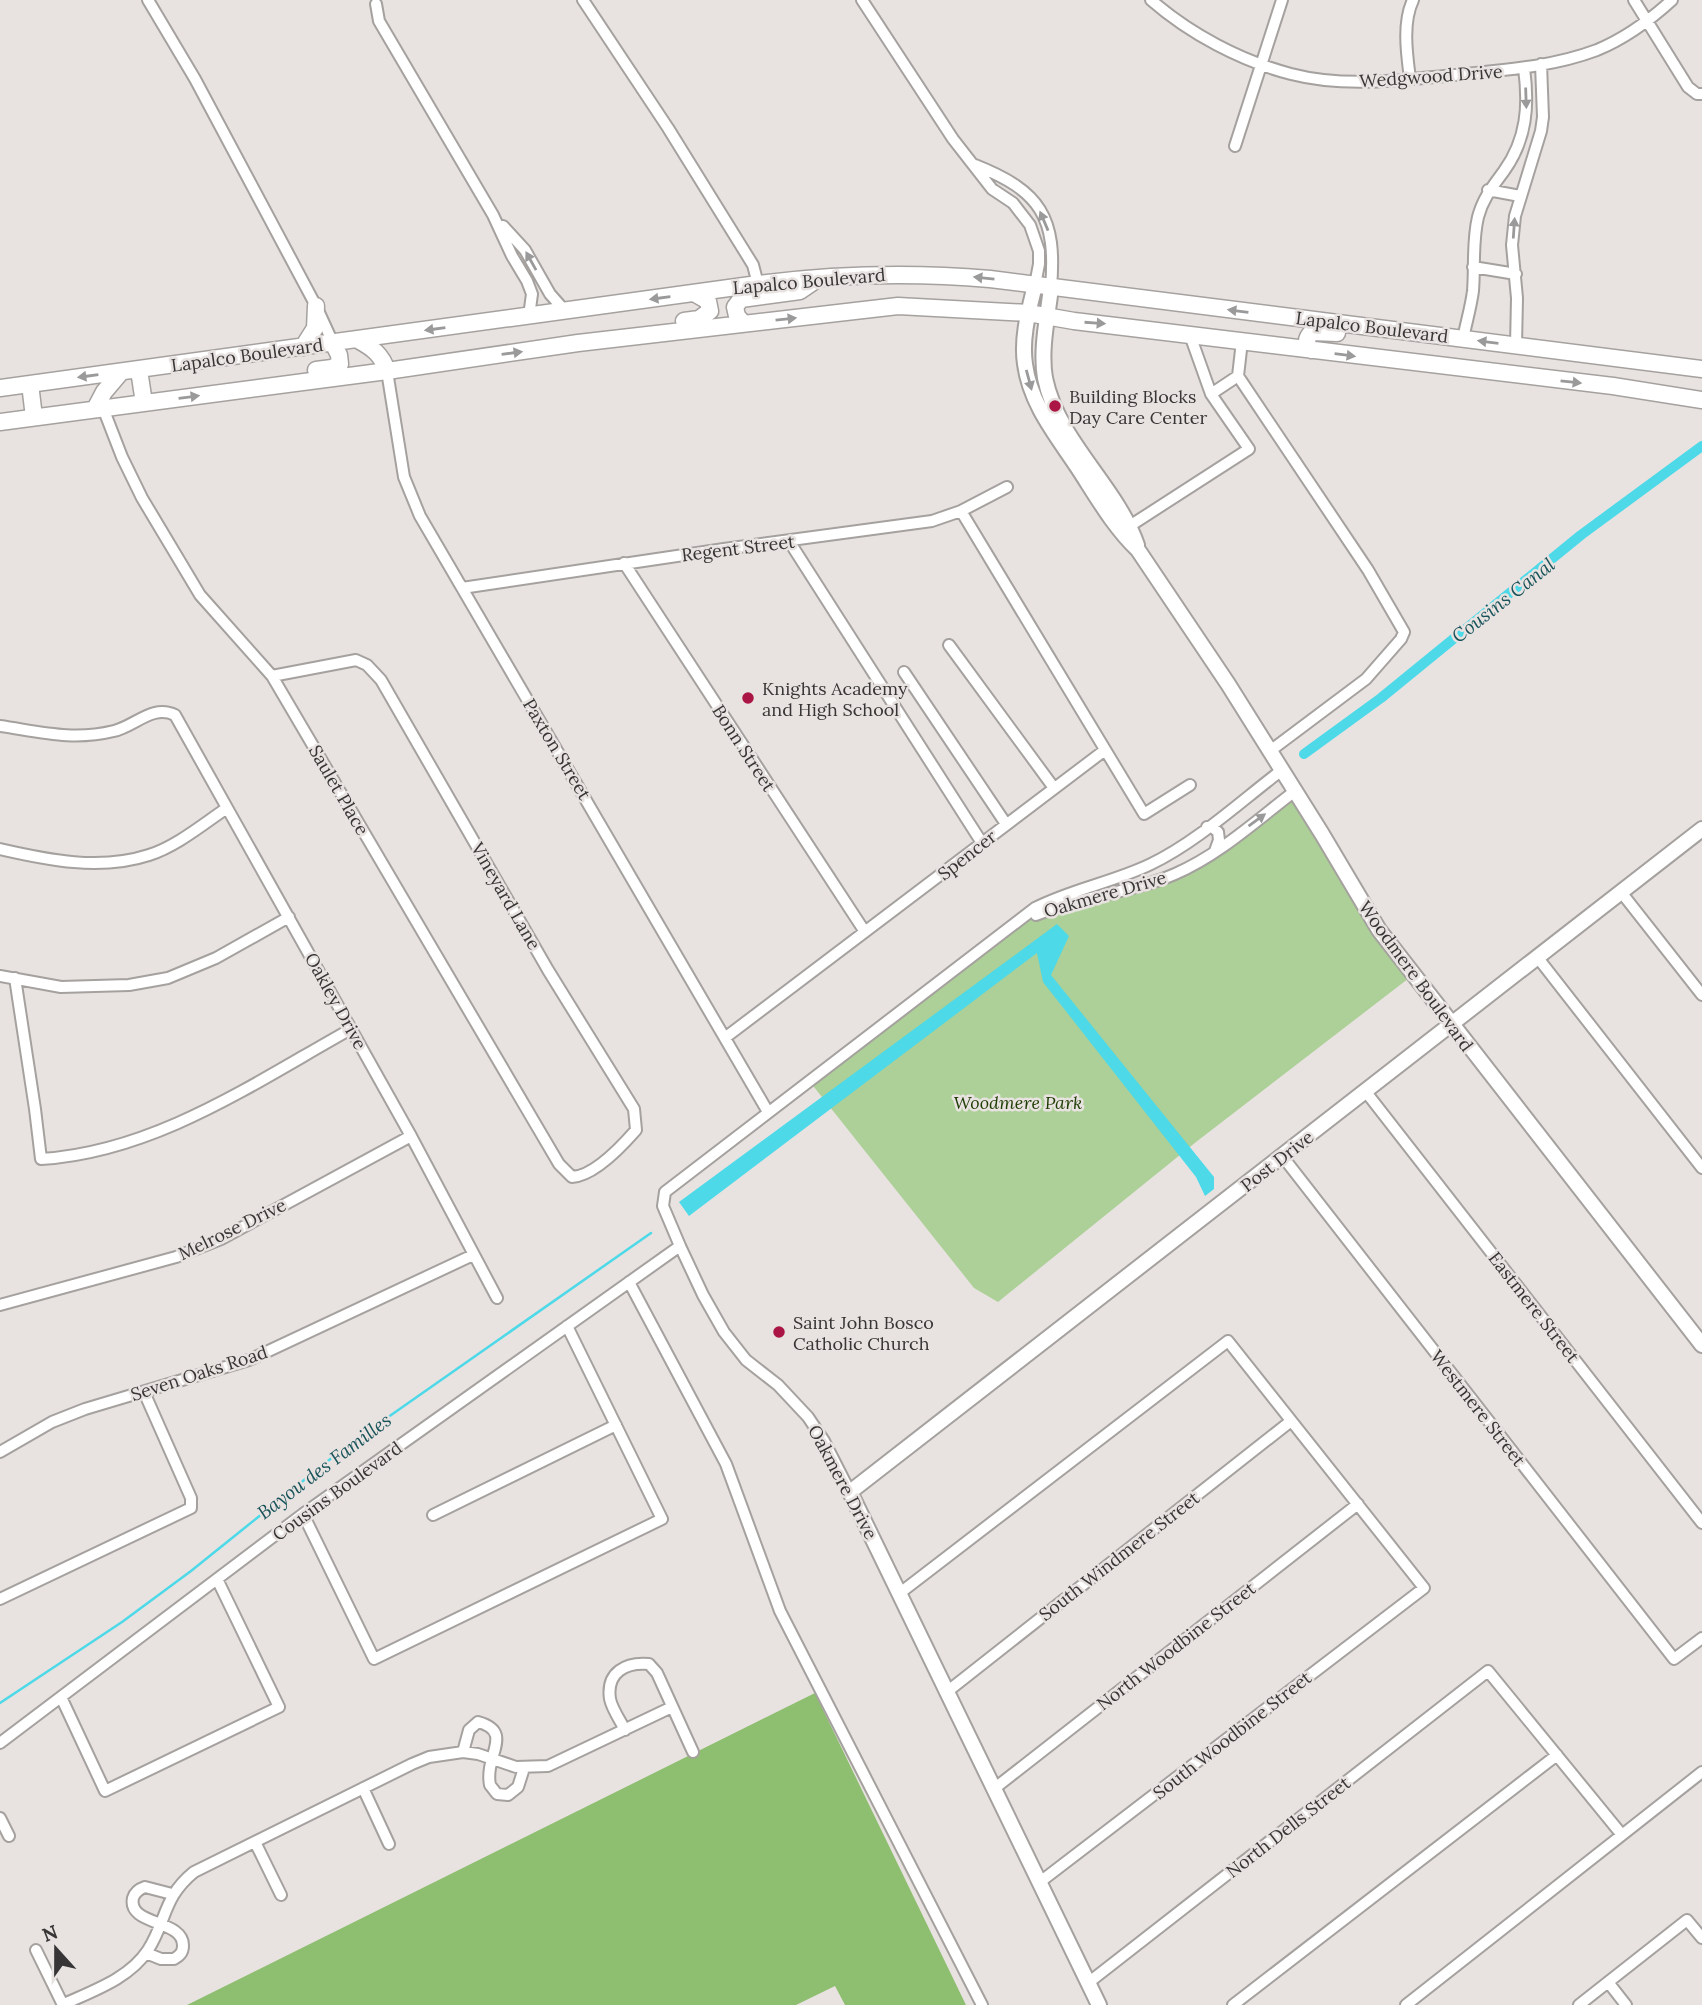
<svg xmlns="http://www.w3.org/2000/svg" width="1702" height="2005" font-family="Lora,serif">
<rect width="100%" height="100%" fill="#e8e3e1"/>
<!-- green -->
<path fill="#acd097" d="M1295,792l118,183 -217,167 -198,160 -24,-14 -164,-206 207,-159 22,-10 134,-38z"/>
<!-- forest -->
<path fill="#8ebe6f" d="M815,1693l151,312h-121l-10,-19 -39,19h-609z"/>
<!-- water -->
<path fill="#4dd9e8" d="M1057,924l12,12 -18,39 163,202v12l-9,7 -9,-19 -153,-195 -6,-29 -348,263 -10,-14z"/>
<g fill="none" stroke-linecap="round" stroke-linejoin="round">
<!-- stream -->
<path stroke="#4dd9e8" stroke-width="2.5" d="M0,1703l122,-81 69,-51 153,-123 307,-215"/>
<!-- canal -->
<path stroke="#4dd9e8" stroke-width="10" d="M1304,754l77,-56 200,-163 121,-89"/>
<!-- street casing -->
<g stroke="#a5a19f" stroke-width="14">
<path id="street" d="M148,0l47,79 121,227 17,37
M583,0l85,128 85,137 5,19
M862,0l91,139 39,50 21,14 17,22 9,26v13l-4,21
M1151,0c39,34 90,61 140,74 54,14 110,6 164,1 48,-5 97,-8 142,-25 29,-12 52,-29 75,-50
M1634,0l54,87 9,7h5
M376,4l3,17 114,194 19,41 15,25 5,13 -3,22
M1410,79c-3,-24 -8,-56 3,-79
M1235,146l47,-146
M975,165c66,26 82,53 76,122
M1488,190l32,6
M503,226l22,24 25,44 15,17
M1473,267l43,7
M1463,339c3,-16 8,-32 10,-48 2,-25 -1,-49 5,-74 5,-19 15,-31 26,-46 23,-32 25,-66 20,-103
M1516,345l1,-47 -5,-53 3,-29 26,-85 2,-14 -2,-53
M387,371l17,106 16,39 348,596
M1238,376l4,-35
M1211,394l27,-18 130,194 36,62 -3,7 -35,40 -96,72
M103,408l19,49 20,41 58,97 72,81 287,488 13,13c22,-1 50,-31 64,-47l-2,-21 -86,-139 -167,-290 -14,-15 -11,-5 -84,16
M961,511l183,303 46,-29
M1125,529l124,-80 -38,-55 -21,-59
M789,541l193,302
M624,563l241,369
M462,588l262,-39 208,-28 29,-10 46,-24
M949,645l105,143
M904,672l102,152
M0,726c41,6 73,15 114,5 21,-5 39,-27 61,-16l236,421 86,162
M1207,827h5l6,5 1,8 -4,11
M0,849c48,11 100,22 149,6 28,-9 54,-31 78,-47
M1621,892l81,103
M1036,915c45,-19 95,-22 139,-41 44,-19 82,-54 120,-83
M1538,958l164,210
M0,976l61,11 68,-2 39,-7 48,-20 73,-41
M15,978l20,131 6,50c114,-7 213,-76 310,-130
M726,1037l379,-287
M1366,1092l336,431
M1283,1157l391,502 28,-21
M629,1282l97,182 54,147 202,394
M0,1305l176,-48 45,-18 190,-103
M0,1452l52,-30 33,-13 164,-49 224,-105
M850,1492l-26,-51 -16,-24 -30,-32 -32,-25 -22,-28 -21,-37 -23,-49 -17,-40 2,-14 370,-284c37,-19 79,-26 116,-44 46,-22 90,-63 131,-94
M303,1514l71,145 288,-140 -95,-193
M433,1515l183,-90
M900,1593l328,-252 196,247 -384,294
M0,1599l191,-91v-10l-47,-106
M948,1691l343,-270
M61,1697l44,94 174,-84 -62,-128
M625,1730c-5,-10 -13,-21 -15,-31 -4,-27 16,-37 39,-35l8,9 36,79
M0,1743l303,-229 377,-268
M463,1752l6,-22 9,-8c30,8 15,26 12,46 -1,6 -1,12 0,17l7,9 11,1 10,-8 6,-19
M363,1788l26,56
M995,1788l363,-284
M0,1818l9,18
M255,1842l26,53
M36,1950l27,55
M146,1953l15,6h13c5,-3 9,-6 9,-13 1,-27 -56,-20 -50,-48 2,-6 6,-9 12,-11l27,7
M1608,1982l18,23
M1088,1983l400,-312 134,164
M62,2005c30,-14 67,-26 86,-55 19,-30 15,-53 46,-78l218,-108 17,-7 34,-5 15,2 38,13 32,-1 124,-59
M1233,2005l324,-250
M1406,2005l296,-233
M1579,2005l108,-85 15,18"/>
</g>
<!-- secondary casing -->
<g stroke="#a5a19f" stroke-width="18">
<path id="secondary" d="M1035,285c-6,25 -14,53 -10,79 5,40 32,72 53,104 19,29 35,58 60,82l90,134 94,150 57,96 323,415
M1051,287c-3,29 -11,62 -6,91 13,64 71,107 92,167
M1099,2005l-249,-513 852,-663"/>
</g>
<!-- primary casing -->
<g stroke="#a5a19f" stroke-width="19">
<path id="primary" d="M684,321l15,-2 11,-8 -2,-10 -14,-8
M743,323l-6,-7 -2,-9 6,-8 59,-8 19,-13
M358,340c15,8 24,15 29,31
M303,347l12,-19 1,-22
M1311,350c-5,-8 -6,-11 1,-18l25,1
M139,370l5,33
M316,370l16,-2 8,-4 -1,-9 -6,-12
M30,384l4,33
M0,388l758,-104c78,-10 153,-12 232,-5l712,90
M95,409l9,-17 17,-20
M0,422l387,-51 191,-28 320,-37 130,7 46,8 539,65 89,14"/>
</g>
<!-- street -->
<use href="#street" stroke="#fff" stroke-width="10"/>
<!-- secondary -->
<use href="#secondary" stroke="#fff" stroke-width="14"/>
<!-- primary -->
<use href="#primary" stroke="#fff" stroke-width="16"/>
</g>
<!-- one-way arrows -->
<defs><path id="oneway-solid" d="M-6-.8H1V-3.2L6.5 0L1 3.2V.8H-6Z" transform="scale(1.75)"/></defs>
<g fill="#9b9a9a">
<use href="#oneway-solid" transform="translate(1526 98) rotate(88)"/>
<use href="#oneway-solid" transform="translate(1044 221) rotate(-113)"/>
<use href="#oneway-solid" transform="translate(1514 228) rotate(-86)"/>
<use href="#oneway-solid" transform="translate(531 261) rotate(-119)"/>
<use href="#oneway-solid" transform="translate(984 278) rotate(-174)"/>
<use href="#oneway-solid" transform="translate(660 298) rotate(172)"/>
<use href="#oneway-solid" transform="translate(1238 311) rotate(-173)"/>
<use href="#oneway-solid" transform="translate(786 319) rotate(-6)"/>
<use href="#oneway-solid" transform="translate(1095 323) rotate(4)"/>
<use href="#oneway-solid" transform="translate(435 329) rotate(172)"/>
<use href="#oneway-solid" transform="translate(1488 342) rotate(-173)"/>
<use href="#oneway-solid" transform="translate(512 353) rotate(-8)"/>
<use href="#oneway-solid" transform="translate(1345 355) rotate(7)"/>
<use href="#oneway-solid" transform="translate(88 376) rotate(172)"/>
<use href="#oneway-solid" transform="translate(1029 380) rotate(75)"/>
<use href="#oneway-solid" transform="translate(1571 382) rotate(6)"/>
<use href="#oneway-solid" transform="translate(189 397) rotate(-7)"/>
<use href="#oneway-solid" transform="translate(1257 820) rotate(-36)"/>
</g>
<!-- markers -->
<g fill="#aa1545" stroke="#e8e3e1" stroke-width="2.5">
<circle cx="1055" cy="406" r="7"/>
<circle cx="748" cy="698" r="7"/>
<circle cx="779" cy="1332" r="7"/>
</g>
<g text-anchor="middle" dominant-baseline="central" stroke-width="5" stroke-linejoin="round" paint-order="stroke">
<!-- street labels -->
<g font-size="18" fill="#373535" stroke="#e8e3e1">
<text transform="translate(1431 76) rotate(-4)">Wedgwood Drive</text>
<text transform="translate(809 281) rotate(-5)">Lapalco Boulevard</text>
<text transform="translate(1372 327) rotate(7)">Lapalco Boulevard</text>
<text transform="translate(247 355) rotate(-8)">Lapalco Boulevard</text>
<text transform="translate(738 548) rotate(-7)">Regent Street</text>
<text transform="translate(744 748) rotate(57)">Bonn Street</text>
<text transform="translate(557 749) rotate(59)">Paxton Street</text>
<text transform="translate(339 790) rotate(60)">Saulet Place</text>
<text transform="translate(967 855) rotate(-38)">Spencer</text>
<text transform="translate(1105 894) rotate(-16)">Oakmere Drive</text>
<text transform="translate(506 896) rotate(60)">Vineyard Lane</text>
<text transform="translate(1416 976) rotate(54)">Woodmere Boulevard</text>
<text transform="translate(336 1001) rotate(61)">Oakley Drive</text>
<text transform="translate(1277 1161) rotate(-38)">Post Drive</text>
<text transform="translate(232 1229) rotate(-26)">Melrose Drive</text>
<text transform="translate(1534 1307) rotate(52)">Eastmere Street</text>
<text transform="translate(199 1373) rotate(-18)">Seven Oaks Road</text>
<text transform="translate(1478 1408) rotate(52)">Westmere Street</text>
<text transform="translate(843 1482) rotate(62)">Oakmere Drive</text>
<text transform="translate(337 1491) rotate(-36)">Cousins Boulevard</text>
<text transform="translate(1119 1556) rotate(-38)">South Windmere Street</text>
<text transform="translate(1176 1646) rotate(-38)">North Woodbine Street</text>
<text transform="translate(1232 1735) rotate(-38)">South Woodbine Street</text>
<text transform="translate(1288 1827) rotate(-38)">North Dells Street</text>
</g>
<!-- poi labels -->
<g font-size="18" fill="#373535" stroke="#e8e3e1" text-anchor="start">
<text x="1069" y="396">Building Blocks<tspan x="1069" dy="21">Day Care Center</tspan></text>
<text x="762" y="688">Knights Academy<tspan x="762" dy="21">and High School</tspan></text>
<text x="793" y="1322">Saint John Bosco<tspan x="793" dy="21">Catholic Church</tspan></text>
</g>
<!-- park labels -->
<g font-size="18" font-style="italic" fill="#1e3c03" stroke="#e8e3e1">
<text x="1018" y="1102">Woodmere Park</text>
</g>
<!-- water labels -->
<g font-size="19" font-style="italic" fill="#18535a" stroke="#e8e3e1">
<text transform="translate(1503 600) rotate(-38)">Cousins Canal</text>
<text transform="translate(324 1466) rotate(-37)">Bayou des Familles</text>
</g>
</g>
<!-- north arrow -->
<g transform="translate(56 1949) rotate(339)" stroke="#e8e3e1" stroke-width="5" paint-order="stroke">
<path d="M0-5L12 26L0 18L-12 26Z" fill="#373535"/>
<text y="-10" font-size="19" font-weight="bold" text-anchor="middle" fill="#373535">N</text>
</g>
</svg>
